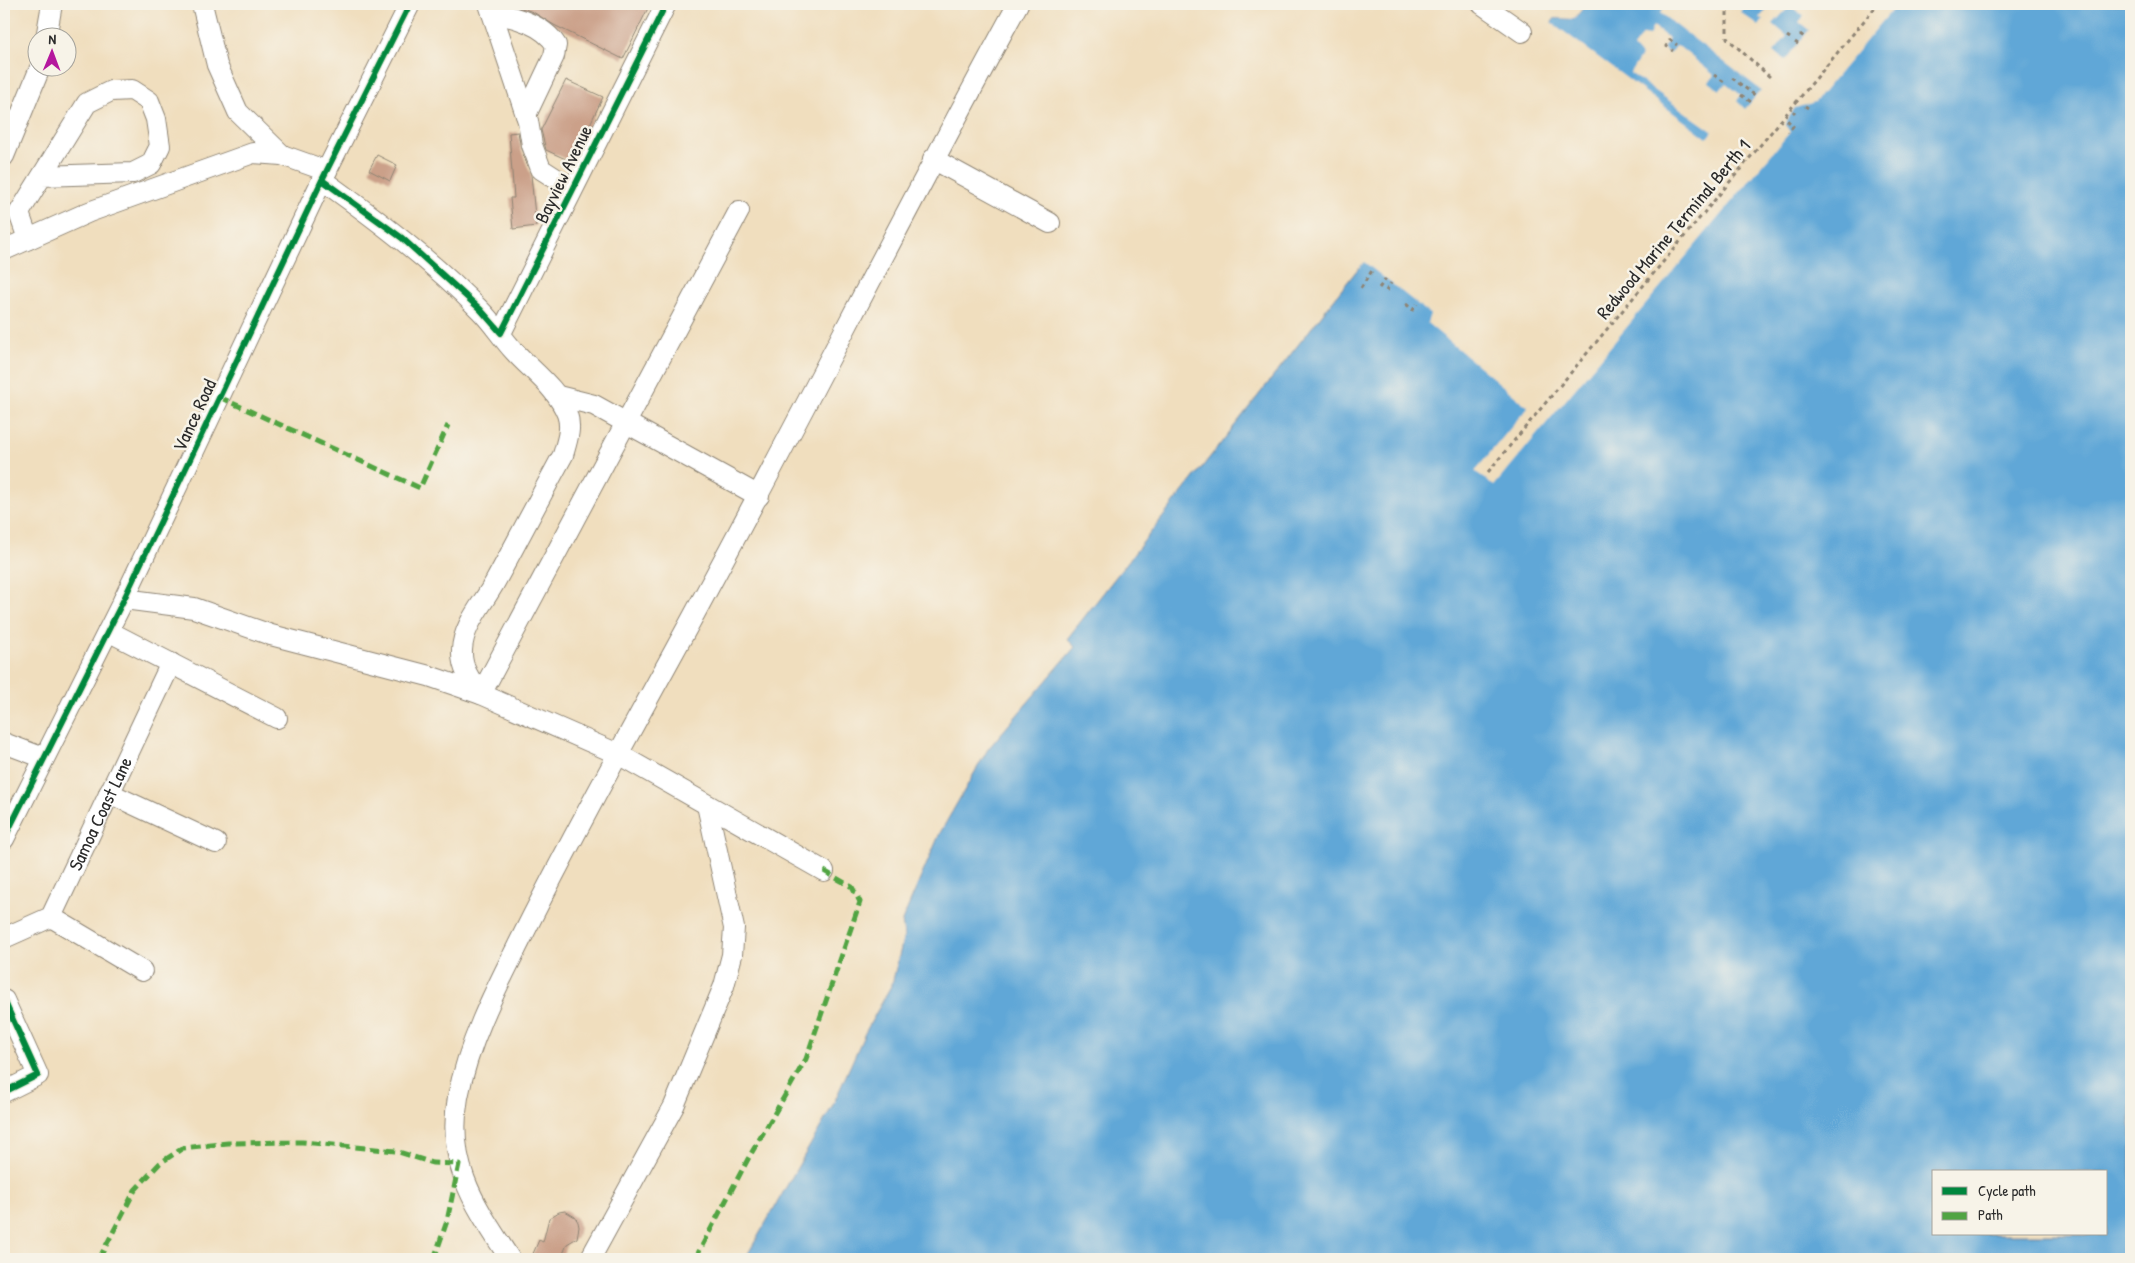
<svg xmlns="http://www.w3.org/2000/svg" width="2135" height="1263" font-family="'Patrick Hand',sans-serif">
<rect width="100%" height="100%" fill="#f7f3e8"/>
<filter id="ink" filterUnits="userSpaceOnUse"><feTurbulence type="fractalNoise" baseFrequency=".02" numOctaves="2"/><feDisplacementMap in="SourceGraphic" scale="10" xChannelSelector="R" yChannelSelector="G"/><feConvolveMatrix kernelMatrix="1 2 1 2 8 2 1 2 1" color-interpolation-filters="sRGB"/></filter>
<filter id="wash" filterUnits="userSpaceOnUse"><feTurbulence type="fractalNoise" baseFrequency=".0096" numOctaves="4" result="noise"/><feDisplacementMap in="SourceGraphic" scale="20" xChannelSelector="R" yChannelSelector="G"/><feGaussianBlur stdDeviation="1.12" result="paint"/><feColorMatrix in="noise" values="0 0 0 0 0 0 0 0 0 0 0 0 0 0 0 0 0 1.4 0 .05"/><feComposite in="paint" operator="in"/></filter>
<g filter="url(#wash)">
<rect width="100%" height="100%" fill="#f0debe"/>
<!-- water -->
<path fill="#61a7d7" stroke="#466981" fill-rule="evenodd" d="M1586,4h545v1255h-1386l87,-152 33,-74 27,-49 12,-48 -2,-15 38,-88 48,-84 87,-102 -8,-8 488,-621 19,1zM1934,1172h172v62h-172z"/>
<!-- pier -->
<path fill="#f0debe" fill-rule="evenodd" d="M1582,4h4l-12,15 -19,-1 -4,4 156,116 5,-7 -82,-58 11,-17 -8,-9 9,-12 7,1 4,-10 16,13 -6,9 7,6 7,-9 37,30 -5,7 11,8 6,-7 15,12 -4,6 8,8 16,-19 -101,-77 7,-9h79l-6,8 19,14 5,-7 -4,-1 10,-14h127l-82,98 -20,6 -7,9 -2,9 4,6 -296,354 -19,-15 53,-64 -101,-84 3,-9 -66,-52 -5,6 -2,-1 196,-251h20zM1790,6l14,10 -5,6 10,8 -24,30 -11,-8 13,-16 -14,-12z"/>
<g id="blocks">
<!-- building -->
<path fill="#cba089" d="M510,4h140l-27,55 -69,-34 -21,-13z
M566,80l37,17 -31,65 -26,-12 -5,-20z
M518,132l3,17 10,26 5,51 -23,3 -3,-31h4l-5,-65z
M377,155l20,10 -7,16 -21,-11z
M565,1211l10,6 3,5 1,5 -2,11 -10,6 -6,15h-22l-7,-3 7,-16 4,2 6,-24 10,-6z"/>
</g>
</g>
<g filter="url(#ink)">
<use href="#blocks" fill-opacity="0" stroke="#8e8474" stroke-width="1"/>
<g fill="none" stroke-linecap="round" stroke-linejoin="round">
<!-- minor casing -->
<g stroke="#8e8474" stroke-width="22">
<g id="minor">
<path d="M202,4l15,61 21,47 44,43"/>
<path d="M489,4l39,117 4,24 9,24 31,20"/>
<path d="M1482,4l40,28"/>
<path d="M492,13c22,3 52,12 64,32l-2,11 -28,59"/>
<path d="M46,38l6,-34"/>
<path d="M4,156l36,-88"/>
<path d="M933,159l117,64"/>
<path d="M322,180c56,40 110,81 158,130 13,13 22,28 34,41 18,20 43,37 53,63 5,14 0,27 -4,41 -23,42 -45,85 -68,127 -12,22 -32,43 -33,68 -1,18 8,30 19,44l258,-483"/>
<path d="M28,239l-9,-26 68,-110 24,-12 21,-1 17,11 7,18 4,27 -9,18 -18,9 -91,3"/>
<path d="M4,250l85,-38 164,-59 29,2 45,16"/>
<path d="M501,333l165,-329"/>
<path d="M558,396l36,9 165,91"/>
<path d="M124,599l70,9 77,27 158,41 52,18 137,60 206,117"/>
<path d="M108,631l169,87"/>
<path d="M4,743l40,15"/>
<path d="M109,793l107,50"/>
<path d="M4,839l120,-240 198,-419 88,-176"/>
<path d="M51,917l91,54"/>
<path id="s1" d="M4,938l47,-21 120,-254"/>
<path d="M4,1000l34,75 -34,17"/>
<path d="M510,1259c-35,-54 -64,-93 -52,-162 11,-58 40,-112 66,-164 46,-92 96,-183 146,-274 119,-217 229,-438 348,-655"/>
<path d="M590,1259l84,-153 50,-120 8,-31 2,-27 -27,-123"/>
</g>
</g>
<!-- path -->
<path stroke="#8e8474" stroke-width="3" stroke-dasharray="4 4" stroke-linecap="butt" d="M1727,4v34l44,40
M1800,34l4,3
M1787,36l3,2
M1669,39l8,6
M1795,42l3,2
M1665,45l8,6
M1714,75l12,8
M1732,78l24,18
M1741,95l10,7
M1805,106l3,2
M1793,111l2,2
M1787,120l6,6 -5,6
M1361,288l12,-19
M1379,288l7,-9
M1386,291l5,-8
M1406,304l7,6 4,-6
M1488,472l390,-468"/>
<!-- minor -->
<use href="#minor" stroke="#fff" stroke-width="20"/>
<!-- quiet -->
<path stroke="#51a443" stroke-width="5" stroke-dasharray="10 5" stroke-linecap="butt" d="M219,397l201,91 28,-63
M99,1259l36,-69 25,-27 23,-15 45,-5 74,-1 94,9 36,12 27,1 -12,57 -13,38
M695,1259l53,-100 58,-100 54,-157 -8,-15 -28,-16"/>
<!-- cycleway casing -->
<g stroke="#f7f3e8" stroke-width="9">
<path id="cycleway" d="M322,180l80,58 78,71 21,24 165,-329
M4,839l120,-240 198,-419 88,-176
M4,1000l34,75 -34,17"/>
</g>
<!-- cycleway -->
<use href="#cycleway" stroke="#00873e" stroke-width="6"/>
</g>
</g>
<g text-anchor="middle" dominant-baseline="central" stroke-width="5" stroke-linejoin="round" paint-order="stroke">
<!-- street labels -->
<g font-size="19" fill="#2b2b2b" stroke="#f7f3e8">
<text transform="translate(563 174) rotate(-64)">Bayview Avenue</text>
<text transform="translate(1673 229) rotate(-50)">Redwood Marine Terminal Berth 1</text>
<text transform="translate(194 415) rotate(-65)">Vance Road</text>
<text stroke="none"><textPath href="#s1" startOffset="166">Samoa Coast Lane</textPath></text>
</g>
</g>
<!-- margin -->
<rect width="2135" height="1263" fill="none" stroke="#f7f3e8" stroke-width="20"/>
<!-- legend -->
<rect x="1932" y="1170" width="175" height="65" fill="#f7f3e8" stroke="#a5a39c"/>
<rect x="1942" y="1187" width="25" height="8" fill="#00873e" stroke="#a5a39c"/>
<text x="1978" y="1196" font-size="15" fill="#2b2b2b">Cycle path</text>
<rect x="1942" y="1212" width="25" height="8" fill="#51a443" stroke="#a5a39c"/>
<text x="1978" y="1220" font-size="15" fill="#2b2b2b">Path</text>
<!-- north arrow -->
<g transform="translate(52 52) rotate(1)"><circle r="24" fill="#f7f3e8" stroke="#a5a39c"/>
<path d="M0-4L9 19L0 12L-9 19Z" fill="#b5179e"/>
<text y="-8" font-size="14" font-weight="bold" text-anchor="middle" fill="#2b2b2b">N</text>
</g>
</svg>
